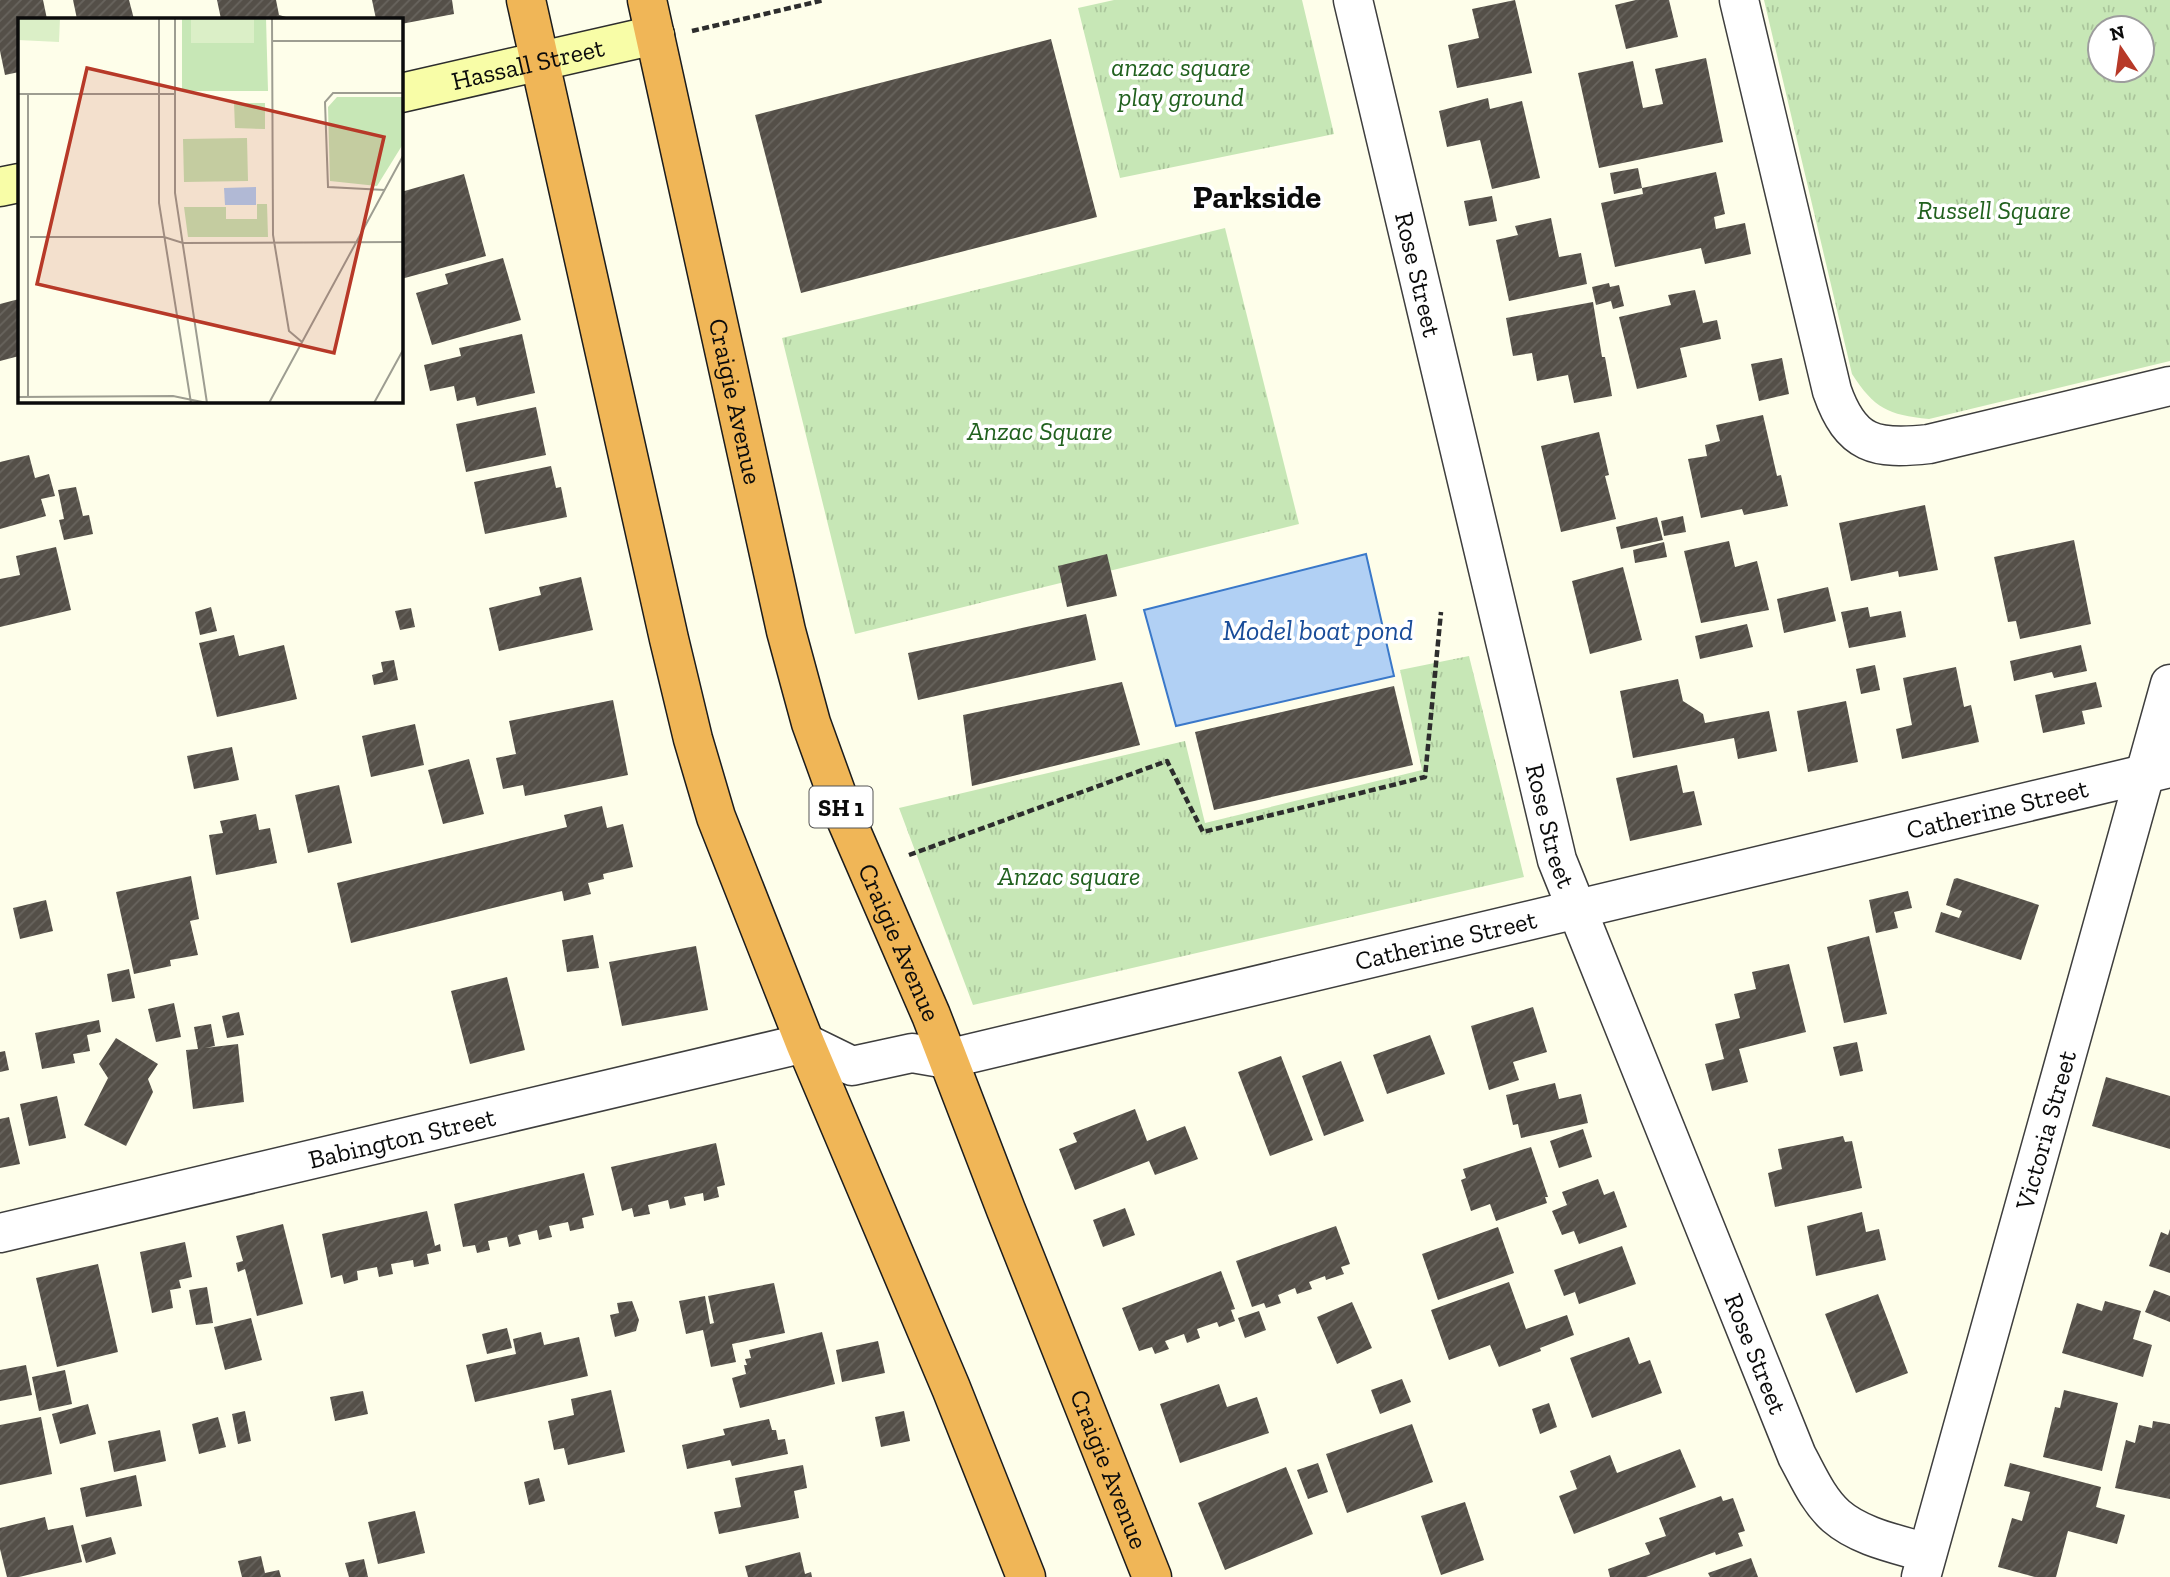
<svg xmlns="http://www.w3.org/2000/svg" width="2170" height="1577" font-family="'Zilla Slab',serif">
<defs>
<pattern id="grass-tufts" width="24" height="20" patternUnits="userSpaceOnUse" patternTransform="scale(1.75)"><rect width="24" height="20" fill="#c7e7b6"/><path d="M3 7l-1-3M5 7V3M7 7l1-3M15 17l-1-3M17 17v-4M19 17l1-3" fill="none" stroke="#aac59b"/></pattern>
<pattern id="building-hatch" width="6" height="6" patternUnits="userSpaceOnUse" patternTransform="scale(1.75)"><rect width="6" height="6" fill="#544f48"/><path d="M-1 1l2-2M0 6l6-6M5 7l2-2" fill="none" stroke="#68645e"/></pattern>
</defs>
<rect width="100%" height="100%" fill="#fefeea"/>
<!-- grass -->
<path fill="url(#grass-tufts)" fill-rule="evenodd" d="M1114,0h188l32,134 -214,44 -42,-170z
M1764,0h406v361l-241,58c-41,-4 -55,-11 -77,-45zM2142,28v42h-42v-42z
M1225,228l74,296 -444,110 -73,-296z
M1469,656l55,221 -551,128 -74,-197 286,-67 20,82 217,-53 -22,-100z"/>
<!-- water -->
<path fill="#b1d0f4" stroke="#3a78c9" stroke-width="2" d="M1366,554l28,122 -218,50 -32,-116z"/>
<!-- building -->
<path fill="url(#building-hatch)" d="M0,0h43l4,19h-28v53l-14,3 -5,-24z
M73,0h56l5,19h-57z
M217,0h59l3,15 14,4h-72z
M372,0h80l2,14 -53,10v-5h-25z
M1515,0l17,73 -75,15 -9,-43 31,-7 -7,-29z
M1636,0h33l9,37 -52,12 -11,-44z
M1051,39l46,178 -296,76 -46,-178z
M1706,58l17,84 -124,26 -21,-95 55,-12 10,47 20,-4 -8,-35z
M1488,98l2,11 32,-8 18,77 -48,11 -12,-49 -33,7 -8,-36z
M1638,168l4,20 -28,6 -4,-21z
M1716,172l9,42 -11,3 2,12 29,-6 6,31 -46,10 -4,-16 -86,19 -14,-64 42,-9 -1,-6z
M464,174l22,82 -85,23v-87z
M1492,196l5,25 -28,5 -5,-25z
M1551,218l8,39 22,-4 6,31 -78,17 -13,-61 22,-5 -3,-9z
M503,258l18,62 -89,25 -16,-52 32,-9 -3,-10z
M1609,283l1,4 9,-2 5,21 -11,3 -2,-8 -15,4 -4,-18z
M1695,290l8,33 14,-3 4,19 -41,9 7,29 -50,12 -18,-72 52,-12 -3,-10z
M19,299v57l-19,5v-57z
M1593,302l9,55h3l7,39 -38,7 -6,-28 -31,6 -5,-28 -19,3 -7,-38z
M522,334l13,59 -58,13 -2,-9 -18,4 -3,-15 -24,5 -6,-26 37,-9 -2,-8z
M1782,358l7,36 -30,7 -8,-37z
M536,407l10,48 -80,17 -10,-48z
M1763,415l14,61 4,-1 7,31 -44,9 -2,-6 -41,9 -13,-59 19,-3 -2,-11 15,-4 -4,-16z
M1599,432l10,43 -4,1 11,43 -55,13 -20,-86z
M29,455l6,23 14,-4 6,22 -14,3 5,17 -46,13v-67z
M551,466l5,22 5,-1 6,30 -82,17 -11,-52z
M76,487l7,29 6,-1 4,19 -29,6 -5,-20 5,-1 -6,-29z
M1925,505l13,65 -39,7 -1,-6 -47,10 -12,-58z
M1683,516l3,16 -22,4 -3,-15z
M1657,517l6,23 -42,9 -5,-22z
M2074,540l17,84 -71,15 -4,-18 -8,1 -14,-65z
M1729,541l6,26 22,-6 12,49 -68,13 -17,-72z
M1664,542l3,15 -32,6 -2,-13z
M56,547l15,63 -71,17v-48l20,-4 -4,-19z
M1107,554l10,42 -50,11 -9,-41z
M1623,567l19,73 -52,14 -18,-73z
M581,577l12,53 -94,21 -10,-43 52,-13 -2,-8z
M1828,587l8,34 -52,12 -7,-34z
M211,607l6,24 -17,4 -5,-23z
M1868,607l2,10 31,-6 5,26 -57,11 -8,-36z
M411,608l4,19 -15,3 -5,-19z
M1086,614l10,46 -178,40 -10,-47z
M1747,624l6,23 -53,12 -5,-23z
M234,635l5,21 45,-11 13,54 -80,18 -18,-74z
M2081,645l6,26 -33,7 -2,-6 -38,9 -4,-20z
M394,660l4,20 -24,5 -2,-10 11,-3 -2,-10z
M1875,665l5,25 -19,4 -5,-25z
M1956,667l8,40 7,-2 8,37 -77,17 -6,-30 16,-4 -9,-47z
M1678,679l5,22 20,13 2,9 64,-12 8,40 -39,8 -4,-21 -101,20 -13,-67z
M1122,682l18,63 -168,41 -9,-71z
M2096,682l6,25 -20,4 3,13 -42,9 -8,-38z
M1394,686l19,79 -199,45 -19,-78z
M613,700l15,75 -103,21 -2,-11 -20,4 -7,-31 20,-4 -7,-33z
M1846,701l12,61 -50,10 -11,-61z
M415,724l9,41 -53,12 -9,-41z
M232,747l7,33 -45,9 -7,-33z
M469,759l15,55 -41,10 -15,-54z
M1677,765l6,28 11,-2 8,34 -72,16 -14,-63z
M339,785l13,58 -44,10 -13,-58z
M602,806l5,22 16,-4 10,43 -30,7 1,5 -16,4 3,11 -27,7 -2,-10 -211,52 -14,-60 230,-56 -3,-12z
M256,814l3,16 11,-2 7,35 -61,12 -7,-40 14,-2 -3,-12z
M191,876l8,43 -9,2 8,34 -28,5 1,6 -37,8 -18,-82z
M1957,878l82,27 -18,55 -86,-28 6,-20 18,6 3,-7 -16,-6 8,-26z
M1908,891l4,17 -18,4 4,16 -22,5 -7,-33z
M46,900l7,31 -33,8 -7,-31z
M593,935l6,33 -32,4 -5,-32z
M1869,936l18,78 -43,9 -17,-76z
M696,946l12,64 -86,16 -13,-64z
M1789,964l17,68 -67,17 9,33 -36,9 -7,-27 19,-5 -9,-35 25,-6 -6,-24 22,-5 -4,-17z
M129,969l6,29 -23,4 -5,-28z
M507,977l18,73 -55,14 -19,-73z
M174,1003l7,34 -25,5 -8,-33z
M1533,1007l14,45 -34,10 6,18 -30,10 -18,-64z
M239,1012l5,23 -17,3 -5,-22z
M99,1020l2,12 -14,3 3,16 -17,3 2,9 -33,6 -7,-36z
M211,1024l4,22 -10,2 33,-4 6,58 -51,7 -7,-59 12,-1 -4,-22z
M1430,1035l15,39 -58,20 -14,-39z
M116,1038l42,26 -10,15 5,13 -27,54 -42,-21 24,-47 -9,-14z
M1857,1042l6,29 -23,5 -7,-29z
M5,1051l4,19 -9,2v-20z
M1281,1056l32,84 -43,16 -32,-84z
M1341,1061l23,60 -40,15 -22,-60z
M2106,1077l64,19v53l-78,-23z
M1555,1083l4,16 22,-5 7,29 -67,15 -3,-14 -5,1 -7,-30z
M57,1096l9,42 -37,8 -9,-42z
M1135,1109l12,32 38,-15 13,33 -43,16 -6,-14 -74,29 -16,-41 18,-7 -4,-9z
M9,1117l11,47 -20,4v-49z
M1583,1129l9,28 -33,11 -9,-27z
M1843,1136l2,6 7,-1 10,47 -87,19 -7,-34 14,-4 -4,-20z
M716,1143l9,42 -8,2 2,10 -15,4 -1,-8 -19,4 2,8 -16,4 -2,-9 -20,5 2,9 -16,3 -2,-9 -10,3 -11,-44z
M1531,1147l17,50h-3l2,6 -51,18 -6,-17 -19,7 -10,-31 5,-2 -3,-9z
M584,1173l10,42 -12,3 2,10 -14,3 -2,-9 -19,4 3,11 -13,3 -2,-10 -19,5 3,9 -12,3 -2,-10 -19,4 2,9 -13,3 -2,-8 -12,2 -9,-43z
M1598,1179l6,16 10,-4 13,36 -48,17 -5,-13 -12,4 -10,-24 15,-6 -5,-13z
M1125,1208l10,27 -32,12 -10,-27z
M427,1211l8,35 5,-2 1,7 -14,3 2,10 -15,3 -1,-7 -22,4 2,10 -14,3 -2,-10 -20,4 1,9 -14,4 -2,-9 -11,3 -9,-44z
M1862,1212l4,20 13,-3 7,31 -70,16 -9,-50z
M283,1224l20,80 -46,12 -12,-47 -7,3 -2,-9 7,-2 -7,-25z
M1336,1226l14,38 -9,3 3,7 -18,6 -1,-4 -16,6 3,7 -15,5 -2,-6 -17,7 3,8 -15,5 -2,-5 -12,4 -16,-46z
M1498,1227l16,46 -76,27 -16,-46z
M2170,1229v44l-21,-7 12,-34 7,3z
M185,1242l7,35 -13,3 2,8 -11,2 3,18 -21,5 -12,-61z
M1622,1246l14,38 -57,20 -4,-12 -11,4 -10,-26z
M98,1264l20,88 -61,15 -21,-89z
M1221,1271l14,38 -4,1 4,11 -16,6 -2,-5 -20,7 3,9 -13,5 -3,-9 -19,7 4,8 -14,5 -3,-7 -13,4 -17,-43z
M1509,1282l17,47 41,-14 7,20 -34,13 1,3 -42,16 -9,-22 -41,15 -18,-50z
M774,1283l11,50 -53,11 4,18 -25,5 -8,-37 -17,4 -7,-33 26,-5 5,28 4,-1 -6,-27z
M207,1287l6,36 -17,2 -7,-35z
M2154,1290l16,6v26l-25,-10z
M1878,1294l30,79 -52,20 -31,-79z
M632,1301l7,19 -3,11 -21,6 -5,-22 9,-2 -2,-10z
M2105,1301l36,10 -8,28 19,6 -9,32 -81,-24 15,-50 25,8z
M1352,1302l20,46 -35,16 -20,-47z
M1259,1311l7,19 -21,8 -7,-20z
M251,1318l11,42 -37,10 -11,-43z
M507,1328l5,20 -25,6 -5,-20z
M541,1332l3,13 35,-8 9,39 -113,26 -9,-37 50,-11 -3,-15z
M822,1332l13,52 -95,24 -8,-30 14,-4 -2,-9h3l-2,-6 6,-1 -2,-8z
M1629,1337l10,27 11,-4 12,33 -70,25 -22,-60z
M878,1341l7,32 -43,9 -6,-32z
M26,1365l6,30 -32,6v-31z
M65,1370l7,34 -33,7 -7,-34z
M1402,1379l9,23 -31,12 -9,-24z
M1219,1384l8,23 30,-10 12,36 -89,30 -20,-59z
M611,1390l14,62 -57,13 -4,-17 -10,2 -6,-29 26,-6 -3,-16z
M2064,1390l54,13 -16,68 -59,-14 12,-50 5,1z
M363,1391l5,23 -33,7 -5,-24z
M1549,1403l8,24 -17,7 -8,-25z
M88,1404l8,30 -36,10 -8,-30z
M245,1411l6,30 -13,3 -6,-30z
M904,1411l6,30 -29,6 -6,-30z
M41,1417l11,57 -52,11v-60z
M218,1417l8,30 -27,7 -7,-30z
M769,1419l3,11h4l2,10 7,-1 3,15 -56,12 -2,-6 -43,9 -5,-24 43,-10 -2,-6z
M2153,1421l17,3v75l-55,-11 11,-48 9,3 4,-18 13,3z
M1412,1424l21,58 -86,31 -21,-59z
M160,1430l6,31 -52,11 -6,-31z
M1680,1449l16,38 -122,47 -15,-38 18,-7 -7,-18 40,-16 7,18z
M1318,1463l10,29 -20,7 -11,-29z
M2010,1463l91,24 -5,20 29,8 -8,29 -49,-13 -12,46h-21l-37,-10 14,-49 10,3 8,-29 -26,-6z
M803,1465l4,23 -13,3 5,27 -80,16 -5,-22 27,-5 -6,-29z
M1286,1467l27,67 -88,36 -27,-67z
M136,1475l6,31 -56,11 -6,-29z
M539,1478l6,23 -16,4 -5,-23z
M1721,1496l2,5 10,-3 12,33 -7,2 5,13 -27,9 -1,-3 -69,25h-36l-2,-8 42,-15 -5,-11 21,-7 -7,-18z
M1465,1502l19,58 -43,15 -20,-59z
M415,1511l10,42 -47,11 -10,-42z
M45,1517l3,13 25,-5 9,37 -63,15h-12l-7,-28v-21z
M111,1537l5,17 -30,9 -5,-18z
M800,1552l5,22 6,-2 1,5h-64l-3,-11z
M261,1556l4,17 14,-3 2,7h-39l-4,-16z
M1751,1558l7,19h-48l-2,-4z
M364,1559l4,18h-19l-4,-14z"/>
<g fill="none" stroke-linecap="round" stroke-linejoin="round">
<!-- street casing -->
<g stroke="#3e3e3e" stroke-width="41">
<g id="street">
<path id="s1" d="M1353,0l204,860 240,596c11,20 21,44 39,60 24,21 61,28 91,37"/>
<path d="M1739,0l93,391c19,54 43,59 97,53l241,-58"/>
<path id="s2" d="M0,1233l805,-190 47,23 60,-13 35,6 1223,-291"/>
<path id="s3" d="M1921,1577l249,-893"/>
</g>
</g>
<!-- secondary casing -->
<g stroke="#2d2d2d" stroke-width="41">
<g id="secondary">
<path id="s4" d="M401,93l254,-58"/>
<path d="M0,187l19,-4"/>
</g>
</g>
<!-- highway casing -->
<g stroke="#1c1c1c" stroke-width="41">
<g id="highway">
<path d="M526,0l143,639 24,100 23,78 89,226 146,345 75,189"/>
<path id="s5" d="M647,0l139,631 25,92 34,94 86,198 75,195 146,367"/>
</g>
</g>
<!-- path -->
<path stroke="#2d2d2d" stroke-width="4.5" stroke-dasharray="7 3.5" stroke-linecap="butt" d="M692,31l132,-31
M909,855l258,-94 36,71 222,-55 16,-165"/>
<!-- street -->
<use href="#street" stroke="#fff" stroke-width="38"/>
<!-- secondary -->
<use href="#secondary" stroke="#f8fda7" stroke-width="38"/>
<!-- highway -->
<use href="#highway" stroke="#f0b657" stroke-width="38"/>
</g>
<g text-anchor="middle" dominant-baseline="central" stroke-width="7" stroke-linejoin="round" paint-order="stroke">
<!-- shield labels -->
<rect fill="#fff" stroke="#545454" stroke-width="2" x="809.5" y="786.5" width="63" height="41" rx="5"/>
<g font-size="24" font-weight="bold" fill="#0b0b0b">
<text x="841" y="807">SH 1</text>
</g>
<!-- street labels -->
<g font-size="26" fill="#0b0b0b" stroke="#fff">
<text stroke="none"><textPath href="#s4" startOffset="130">Hassall Street</textPath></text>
<text stroke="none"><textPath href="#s1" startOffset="282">Rose Street</textPath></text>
<text stroke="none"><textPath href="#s5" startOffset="411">Craigie Avenue</textPath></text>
<text stroke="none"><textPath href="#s2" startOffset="2056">Catherine Street</textPath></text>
<text stroke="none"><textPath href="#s1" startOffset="849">Rose Street</textPath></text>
<text stroke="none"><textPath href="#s2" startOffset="1489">Catherine Street</textPath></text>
<text stroke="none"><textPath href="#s5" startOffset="978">Craigie Avenue</textPath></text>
<text stroke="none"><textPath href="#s3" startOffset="464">Victoria Street</textPath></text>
<text stroke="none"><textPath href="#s2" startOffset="413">Babington Street</textPath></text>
<text stroke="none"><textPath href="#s1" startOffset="1416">Rose Street</textPath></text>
<text stroke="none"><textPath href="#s5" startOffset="1545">Craigie Avenue</textPath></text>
</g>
<!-- park labels -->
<g font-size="26" font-style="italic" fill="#21611e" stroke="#fff">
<text x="1181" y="67">anzac square<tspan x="1181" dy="30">play ground</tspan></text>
<text x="1994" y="210">Russell Square</text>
<text x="1040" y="431">Anzac Square</text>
<text x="1069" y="876">Anzac square</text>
</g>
<!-- water labels -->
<g font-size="28" font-style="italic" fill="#194c99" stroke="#fff">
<text x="1318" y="630">Model boat pond</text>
</g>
<!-- district labels -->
<g font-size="33" font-weight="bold" fill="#0b0b0b" stroke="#fff">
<text x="1257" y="196">Parkside</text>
</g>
</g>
<!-- overview -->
<g transform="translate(18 18)">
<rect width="385" height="385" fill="#fefeea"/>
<path d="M164,0h84l2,73h-86zM319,79h66v47l-26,42 -47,-5 -2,-74zM216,85h31v26l-30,-1zM229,120l1,43 -64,1 -1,-43zM239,186h10l1,33h-80l-4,-30h42v12h31z" fill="#c7e7b6"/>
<path d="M0,0h42l-1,24 -41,-2zM173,0h63v25h-63z" fill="#dbefc7"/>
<path d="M238,169v18h-31l-1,-17z" fill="#b1d0f4"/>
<path fill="none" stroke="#9d9d91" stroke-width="2" d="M141,0v185l32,200M157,0v175l32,210M254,0l1,217 16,96 13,11M254,23h131M0,76h157M367,172l-57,-3 -3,-85 8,-9h70M12,219h134l19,6 220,-1M0,379l155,-1 34,7M10,379v-303M251,385l134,-247M356,385l29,-53"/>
<path fill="#b73928" fill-opacity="0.15" stroke="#b73928" stroke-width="3.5" d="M69,50l297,69 -50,216 -297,-69z"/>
<rect width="385" height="385" fill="none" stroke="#0b0b0b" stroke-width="3.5"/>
</g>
<!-- north arrow -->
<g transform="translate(2121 49) rotate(347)"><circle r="33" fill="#ffffff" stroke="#9d9d9d" stroke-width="2"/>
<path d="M0-5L12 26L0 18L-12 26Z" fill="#b73928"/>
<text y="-10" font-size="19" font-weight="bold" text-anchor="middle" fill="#0b0b0b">N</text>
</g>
</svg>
